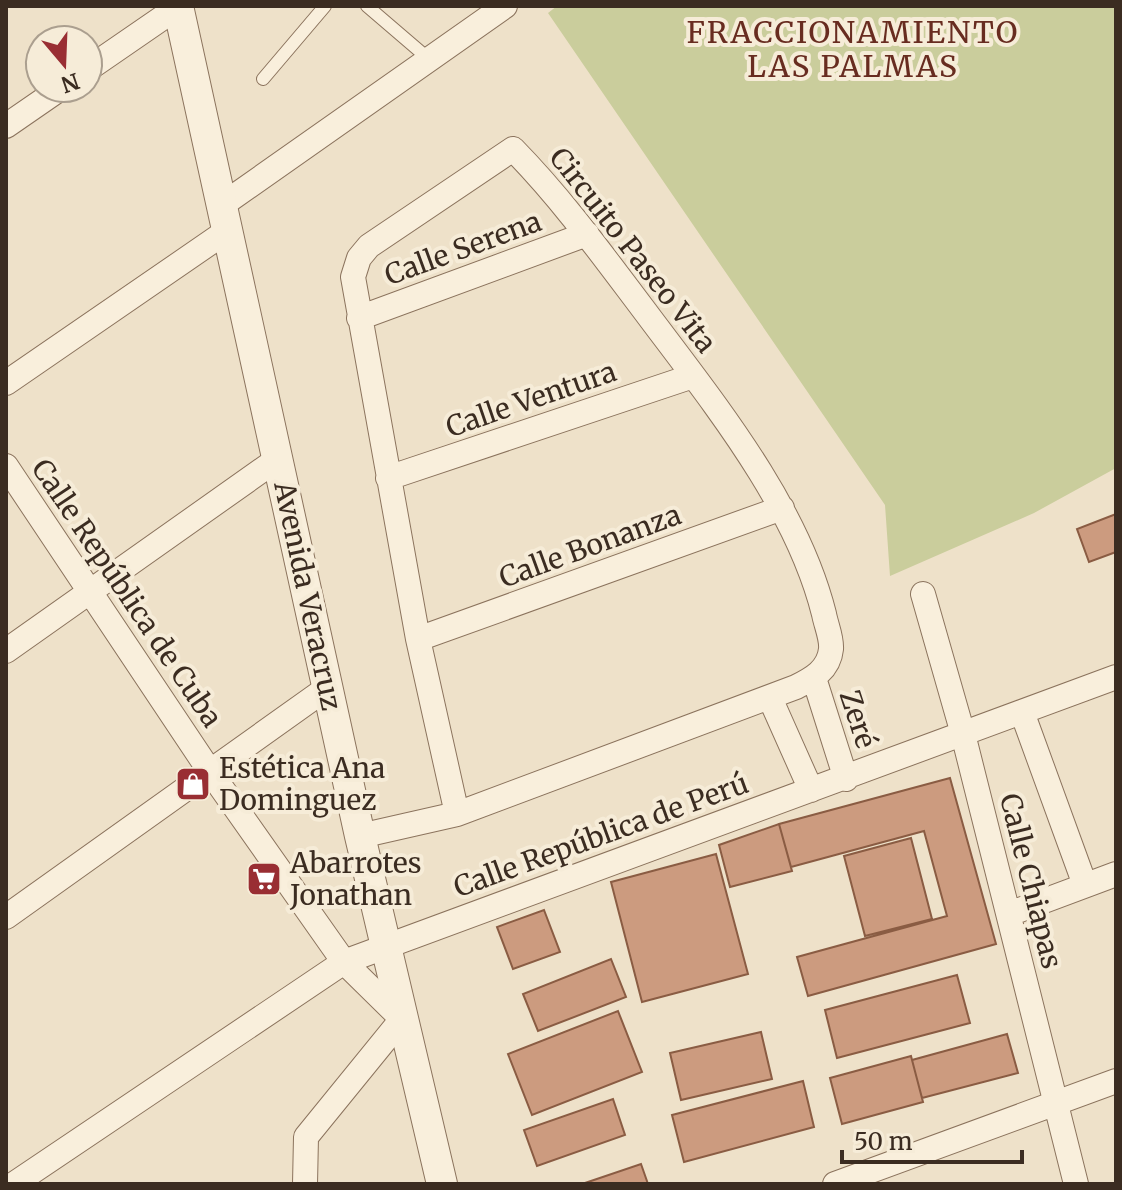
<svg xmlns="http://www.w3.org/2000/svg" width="1122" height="1190" font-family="Merriweather,serif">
<rect width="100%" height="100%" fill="#eee1c9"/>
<!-- green -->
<path fill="#cacd9c" d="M557,6h559v462l-82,45 -144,63 -5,-71 -337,-492z"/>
<!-- building -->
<path fill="#cc9b7f" stroke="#8a5c43" stroke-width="2" d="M1116,514v38l-27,10 -12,-33z
M950,778l46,166 -188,52 -11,-39 150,-41 -23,-85 -133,36 -12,-43z
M779,824l13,47 -62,16 -11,-42z
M911,838l21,81 -67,17 -21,-80z
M716,854l32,120 -106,28 -31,-120z
M544,910l16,42 -47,17 -16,-42z
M611,959l15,38 -88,34 -15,-37z
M957,975l13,48 -133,35 -12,-48z
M618,1011l24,61 -110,43 -24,-61z
M761,1032l11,47 -91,21 -11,-47z
M1007,1034l11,39 -96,25 -10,-38z
M911,1056l12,46 -81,22 -12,-46z
M803,1081l11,46 -130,35 -12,-47z
M613,1099l12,36 -88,31 -13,-36z
M641,1164l7,20h-66z"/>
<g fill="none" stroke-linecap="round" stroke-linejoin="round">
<!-- service casing -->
<g stroke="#8b735d" stroke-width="14">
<path id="service" d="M367,6l63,54
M263,79l62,-73"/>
</g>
<!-- minor casing -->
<g stroke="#8b735d" stroke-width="26">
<path id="minor" d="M88,69l90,-62
M6,126l55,-38
M222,205l283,-199
M359,318l228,-84
M6,383l221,-152
M6,466l205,307 133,189 58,57 -96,118 -1,47
M388,478l305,-102
M923,594l40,140 113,450
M418,639l364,-131
M6,651l273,-193
M814,678l32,101
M770,698l41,92
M1022,712l63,173
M360,836l97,-22 339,-127c16,-8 33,-17 35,-38 1,-11 -5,-24 -7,-35 -27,-108 -108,-208 -174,-296 -44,-58 -86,-117 -137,-169l-144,97 -10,12 -6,19 65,362 39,175
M1009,914l107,-40
M6,917l321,-229
M14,1184l330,-222 772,-285
M835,1184l281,-103"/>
</g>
<!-- tertiary casing -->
<g stroke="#8b735d" stroke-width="32">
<path id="tertiary" d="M178,6l182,830 82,348"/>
</g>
<!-- service -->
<use href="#service" stroke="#f9efdc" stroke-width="12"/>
<!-- minor -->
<use href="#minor" stroke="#f9efdc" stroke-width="24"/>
<!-- tertiary -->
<use href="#tertiary" stroke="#f9efdc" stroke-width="30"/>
</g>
<!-- icons -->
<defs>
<g id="shop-square" transform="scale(1.8)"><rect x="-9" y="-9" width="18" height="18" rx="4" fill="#992e33" stroke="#f6ecd8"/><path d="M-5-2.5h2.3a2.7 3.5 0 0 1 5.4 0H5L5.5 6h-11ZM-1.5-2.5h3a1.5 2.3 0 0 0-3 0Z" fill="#fff"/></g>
<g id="supermarket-square" transform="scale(1.8)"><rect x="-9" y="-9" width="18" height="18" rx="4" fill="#992e33" stroke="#f6ecd8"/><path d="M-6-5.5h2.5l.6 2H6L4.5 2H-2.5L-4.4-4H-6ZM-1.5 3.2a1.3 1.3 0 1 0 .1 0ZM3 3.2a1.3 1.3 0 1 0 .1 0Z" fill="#fff"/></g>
</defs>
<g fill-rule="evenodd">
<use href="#shop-square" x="193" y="784"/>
<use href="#supermarket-square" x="264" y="879"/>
</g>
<g text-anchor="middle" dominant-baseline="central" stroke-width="8" stroke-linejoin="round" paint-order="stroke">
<!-- street labels -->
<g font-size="28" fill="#3b2c21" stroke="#f6ecd8">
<text transform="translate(463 248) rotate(-20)">Calle Serena</text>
<text transform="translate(633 250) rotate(52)">Circuito Paseo Vita</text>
<text transform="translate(531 399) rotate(-19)">Calle Ventura</text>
<text transform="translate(590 546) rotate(-20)">Calle Bonanza</text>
<text transform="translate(127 593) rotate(56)">Calle República de Cuba</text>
<text transform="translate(308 596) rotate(78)">Avenida Veracruz</text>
<text transform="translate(858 719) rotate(72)">Zeré</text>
<text transform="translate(601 835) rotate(-20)">Calle República de Perú</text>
<text transform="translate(1031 881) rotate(76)">Calle Chiapas</text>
</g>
<!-- poi labels -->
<g font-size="28" fill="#3b2c21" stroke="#f6ecd8" text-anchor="start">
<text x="219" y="768">Estética Ana<tspan x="219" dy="32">Dominguez</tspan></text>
<text x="290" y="863">Abarrotes<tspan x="290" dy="32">Jonathan</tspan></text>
</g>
<!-- neighbourhood labels -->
<g font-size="30" letter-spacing="2" fill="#682c20" stroke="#f6ecd8">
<text x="853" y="32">FRACCIONAMIENTO<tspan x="853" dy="34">LAS PALMAS</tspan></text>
</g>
</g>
<!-- border -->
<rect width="1122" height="1190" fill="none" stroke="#3b2c21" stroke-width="16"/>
<!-- north arrow -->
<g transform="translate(64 64) rotate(161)"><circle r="38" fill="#f6ecd8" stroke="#ab9f8f" stroke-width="2"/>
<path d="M0-6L14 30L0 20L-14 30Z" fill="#992e33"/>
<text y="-12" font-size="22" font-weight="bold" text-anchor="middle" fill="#3b2c21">N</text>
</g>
<!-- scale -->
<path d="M842 1150v12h180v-12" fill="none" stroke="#3b2c21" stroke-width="4"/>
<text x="854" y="1150" font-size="24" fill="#3b2c21" stroke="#f6ecd8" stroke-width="6" paint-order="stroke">50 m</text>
</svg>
